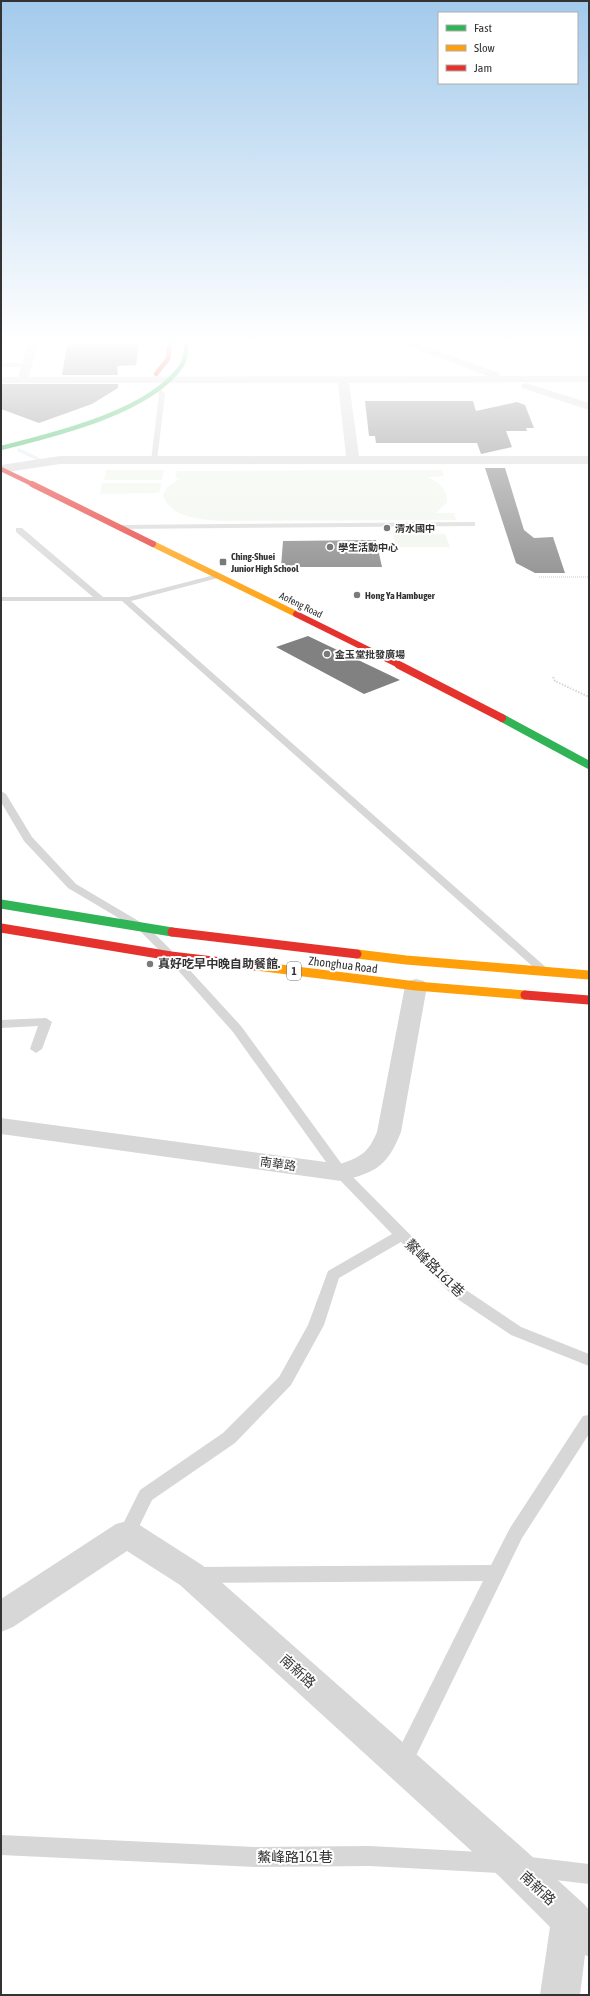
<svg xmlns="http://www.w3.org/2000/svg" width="590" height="1996" font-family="'Asap Condensed','Noto Sans TC',sans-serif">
<rect width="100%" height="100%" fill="#fff"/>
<!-- green -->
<path fill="#f1f5ed" d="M106,470h58l-2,10h-58z
M442,470l2,6 -16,1c11,6 19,11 19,25l-11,11h18l2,7 -234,1c-22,-2 -51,-2 -59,-26l4,-8 14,-9h-6l2,-7z
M102,483h60l-3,10 -59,1z
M445,534l5,13h-54l-3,-12z"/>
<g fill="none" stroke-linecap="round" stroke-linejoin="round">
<!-- stream -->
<path stroke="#ddebf3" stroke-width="3.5" d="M19,450l19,9"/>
</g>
<!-- building -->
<path fill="#818181" d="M139,344l-3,21 -19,1 1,9h-56l5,-30z
M1,384h117v4l-26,16 -53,19 -38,-14z
M365,401h108l3,10 41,-9 8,3 9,23h-8l1,3h-21l6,16 -31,7 -4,-11h-101l-1,-7h-6z
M485,468h20l19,62 10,8 19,-1 12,36h-30l-19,-10z
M376,540l6,27h-101l2,-26z
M308,636l92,44 -36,14 -88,-47z"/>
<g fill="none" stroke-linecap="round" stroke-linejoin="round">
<!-- path-far1 -->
<path stroke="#d6d6d6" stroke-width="1.5" stroke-dasharray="1 1" stroke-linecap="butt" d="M539,577h50"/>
<!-- path -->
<path stroke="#d6d6d6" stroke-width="2" stroke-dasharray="1.5 1.5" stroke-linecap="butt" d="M553,677l2,4 34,16"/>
<!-- lane -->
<path fill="#d7d7d7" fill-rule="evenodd" d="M1,363h26l3,2 -3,2h-26z
M158,386l7,8 -8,67 -3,2 -3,-2 8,-67 -4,-6z
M472,522h3v4l-357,3 -4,-2 4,-2z
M16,528h6l81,69h26l89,-23v4l-87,23 418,369 2,2 -2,2h-8l-419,-373h-121v-4h92l-77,-65z
M1,791l5,3 26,43 44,47 71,42 28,28 66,72 105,144 117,118 58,39 68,27v12l-78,-31 -58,-39 -52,-54 -62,36 -15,47 -33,60 -56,58 -83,57 -19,39 -6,2 -6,-2 -3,-5 22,-44 83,-57 56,-56 29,-52 20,-54 64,-37 -56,-58 -103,-144 -66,-74 -28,-28 -71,-42 -44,-47 -23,-39z
M46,1018l6,4 -10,27 -6,4 -6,-4 8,-23 -37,2v-8z
M589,1415v19l-67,104 -113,232 -7,2 -7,-2 -3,-7 91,-182 -286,2 -6,-3 -3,-5 3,-5 6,-3 294,-2 19,-37 73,-112z
M1,1835l254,12 115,-1 129,7 7,3 3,7 -3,7 -7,3 -129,-7 -115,1 -254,-12z
M530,1857l59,7v20l-59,-7 -7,-3 -3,-7 3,-7z"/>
<!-- street -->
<path fill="#d7d7d7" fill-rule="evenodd" d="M28,341h10l-9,36 459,-1 -94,-35h15l90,32 1,3h89v6l-240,1 10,73h230v8h-529l-59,9v-8l59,-9h286l-8,-73h-337v-6h17z
M526,383l63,20v7l-67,-22 -1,-2 1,-2z
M416,979l8,2 3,5 -26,146c-14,35 -25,40 -60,49l-340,-47v-16l339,46c21,-7 28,-11 37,-32l28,-146 3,-5z
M127,1521l11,3 64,41 324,286 59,54 4,5v47l-4,-2 -5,40h-40l10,-68 -50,-50 -320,-292 -53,-34 -114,76 -12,5v-33l115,-75z"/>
<!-- fast-far2 -->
<path stroke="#30b455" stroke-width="4.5" d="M1,448c52,-13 150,-36 181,-83 4,-7 4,-16 5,-24"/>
<!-- fast-far1 -->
<path stroke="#30b455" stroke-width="8" d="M502,718l87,47"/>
<!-- fast -->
<path stroke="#30b455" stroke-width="9" d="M1,904l171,28"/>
<!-- slow-far1 -->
<path stroke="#ff9f0a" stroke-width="6" d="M153,544l143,70"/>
<!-- slow -->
<path stroke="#ff9f0a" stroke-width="9" d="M357,954l49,6 183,15
M256,966l160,20 109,9"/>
<!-- jam-far3 -->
<path stroke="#e5322d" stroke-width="4.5" d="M156,374l12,-15 2,-18
M1,469l33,16"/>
<!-- jam-far2 -->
<path stroke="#e5322d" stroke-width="6" d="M32,484l121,60
M296,614l105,52"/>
<!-- jam-far1 -->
<path stroke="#e5322d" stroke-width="8" d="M399,665l103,53"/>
<!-- jam -->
<path stroke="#e5322d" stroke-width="9" d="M1,928l170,28 85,10
M172,932l185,22
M525,995l64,5"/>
</g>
<!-- sky -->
<linearGradient id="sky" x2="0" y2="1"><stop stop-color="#a3caec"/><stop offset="0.55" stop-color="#fff"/><stop offset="1" stop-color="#fff" stop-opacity="0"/></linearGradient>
<rect width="590" height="621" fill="url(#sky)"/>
<!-- markers -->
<g fill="#7a7a7a" stroke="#fff" stroke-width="1.5">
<circle cx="387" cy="528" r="4"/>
<circle cx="330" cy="547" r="4"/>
<rect x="219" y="558" width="8" height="8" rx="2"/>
<circle cx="357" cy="595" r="4"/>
<circle cx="327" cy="654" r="4"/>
<circle cx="150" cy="964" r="4"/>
</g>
<g text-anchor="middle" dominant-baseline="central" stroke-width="4" stroke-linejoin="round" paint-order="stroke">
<!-- far-poi labels -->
<g font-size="10" font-weight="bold" fill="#333" stroke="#fff" text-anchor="start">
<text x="395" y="528">清水國中</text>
<text x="338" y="547">學生活動中心</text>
<text x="231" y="556">Ching-Shuei<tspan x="231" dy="12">Junior High School</tspan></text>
<text x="365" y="595">Hong Ya Hambuger</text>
<text x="335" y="654">金玉堂批發廣場</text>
</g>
<!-- far-street labels -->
<g font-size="10" fill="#333" stroke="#fff">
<text transform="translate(301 605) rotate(26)">Aofeng Road</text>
</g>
<!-- shield labels -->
<rect fill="#fff" stroke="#707070" stroke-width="1" x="287" y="962" width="14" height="18" rx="3"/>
<g font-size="11" font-weight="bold" fill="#333">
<text x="294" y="971">1</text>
</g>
<!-- poi labels -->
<g font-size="12" font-weight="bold" fill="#333" stroke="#fff" text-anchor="start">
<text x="158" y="964">真好吃早中晚自助餐館.</text>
</g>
<!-- street labels -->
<g font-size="12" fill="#333" stroke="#fff">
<text transform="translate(343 965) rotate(7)">Zhonghua Road</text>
<text transform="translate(278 1164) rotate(8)">南華路</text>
</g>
<!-- near-street labels -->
<g font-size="14" fill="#333" stroke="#fff">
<text transform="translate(435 1268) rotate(44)">鰲峰路161巷</text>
<text transform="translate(298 1671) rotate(42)">南新路</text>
<text x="295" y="1857">鰲峰路161巷</text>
<text transform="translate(538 1888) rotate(43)">南新路</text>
</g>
</g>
<!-- border -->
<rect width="590" height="1996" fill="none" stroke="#333333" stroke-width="4"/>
<!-- legend -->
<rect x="438" y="12" width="140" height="72" fill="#ffffff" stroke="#adadad"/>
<rect x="446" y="25" width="20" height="6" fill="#30b455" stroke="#adadad"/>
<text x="474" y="32" font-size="12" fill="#333333">Fast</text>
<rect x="446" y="45" width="20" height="6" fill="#ff9f0a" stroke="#adadad"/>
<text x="474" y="52" font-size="12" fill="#333333">Slow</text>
<rect x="446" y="65" width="20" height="6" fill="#e5322d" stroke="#adadad"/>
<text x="474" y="72" font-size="12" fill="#333333">Jam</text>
</svg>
